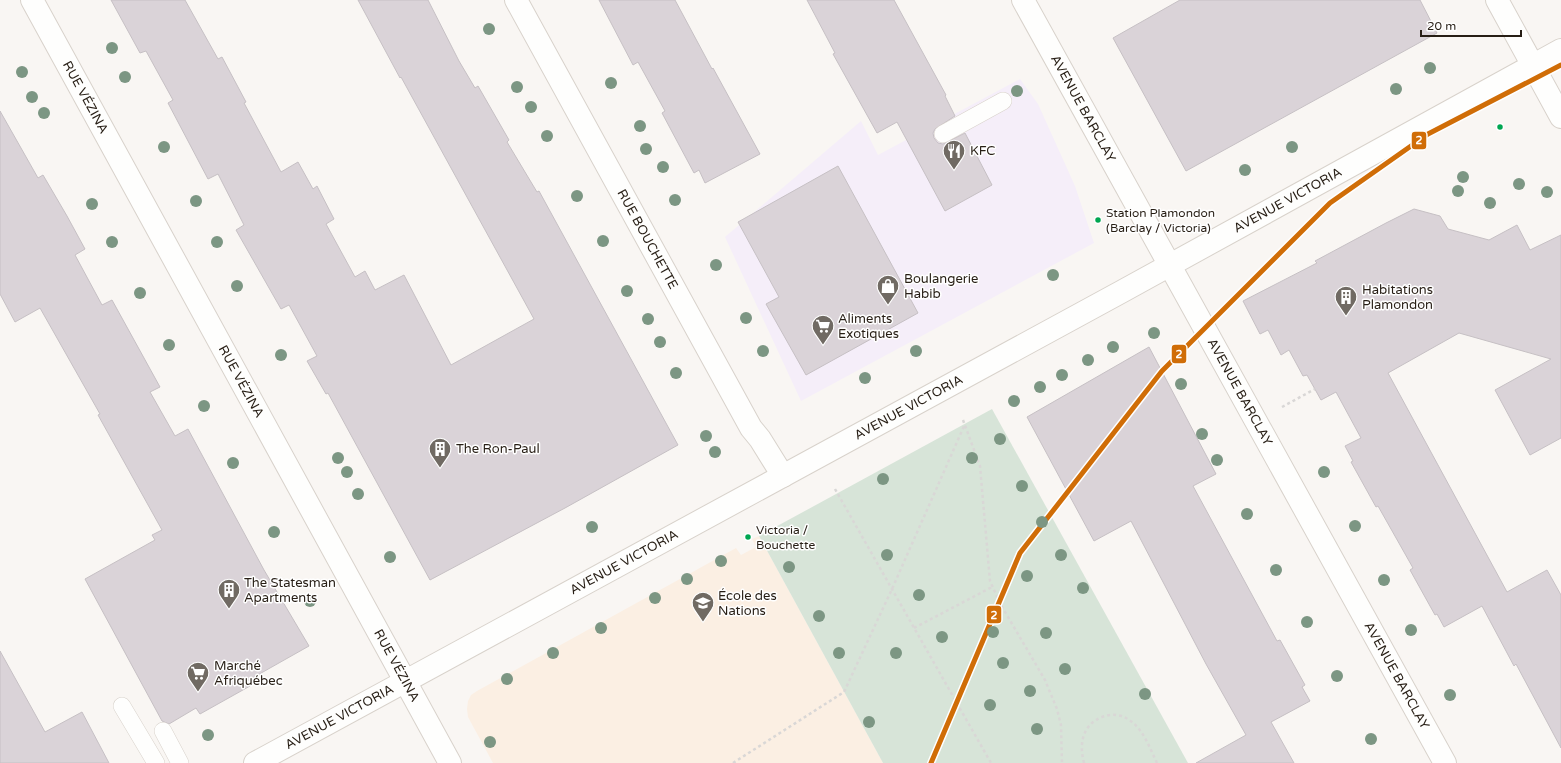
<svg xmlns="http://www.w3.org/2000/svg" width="1561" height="763" font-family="'Varela Round',sans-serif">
<rect width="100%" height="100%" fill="#f9f6f3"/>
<!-- commercial -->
<path fill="#f5eef9" d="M1020,79l18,25 37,82 19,57 -293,158 -76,-164 136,-116 17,34z"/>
<!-- built -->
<path fill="#fbefe3" d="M759,536l124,227h-390l-25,-46 -1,-8 1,-8 3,-6 6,-4 259,-143 5,7 15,-8 -4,-8z"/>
<!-- green -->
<path fill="#d7e4d8" d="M992,409l196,354h-305l-124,-227z"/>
<!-- building -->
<path fill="#dad3d8" stroke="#c6c0c4" d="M111,0h74l33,59 4,-2 24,45 -2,1 37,69 17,-10 15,27 4,-3 17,33 -8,5 29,53 10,-6 10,19 29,-15 47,90 83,-46 -133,-242 -1,1 -42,-78h70l31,61 16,27 3,-2 31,54 -2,2 30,50 2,-1 139,254 -113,63 -135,72 -102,-187 -2,1 -19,-33 10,-5 -28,-51 -8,4 -45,-79 8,-5 -26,-51 -10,5 -40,-76 5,-3 -27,-49 -6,2z
M599,0h76l37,69 1,-1 47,86 -55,29 -6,-13 -5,3 -32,-60 3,-2 -27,-49 -5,3z
M807,0h87l52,95 -1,1 10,20 -20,13 -2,4 1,5 4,5 5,1 22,-11 27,52 -47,26 -48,-89 -20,11 -44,-79 2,-1z
M1180,0h240l17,33 -251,138 -73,-133z
M0,111l38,67 5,-3 24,41 18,33 -10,6 27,50 10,-5 48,87 -10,5 25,44 13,-7 76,141 45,76 -62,35 3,5 -50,28 -4,-6 -27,16 -7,-3 -77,-142 70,-39 -3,-5 10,-5 -64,-115 2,-1 -60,-106 -25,14 -15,-28z
M838,166l80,147 -112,62 -40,-71 13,-7 -41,-75z
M1414,209l26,7 8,13 41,11 28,-15 13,25 31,-15v203l-31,17 -35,-65 56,-31 -92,-26 -71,40 119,219 40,-22 14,25v153l-45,-84 -2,2 -32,-60 -38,21 -7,-13 -2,1 -25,-45 3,-2 -35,-62 -2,1 -25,-45 2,-1 -8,-15 16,-8 -25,-46 -15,8 -14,-25 -4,1 -14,-26 -8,5 -13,-25 -8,4 -17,-33 74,-38 -2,-2 71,-38z
M1149,347l67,127 -23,12 84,155 3,-1 25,45 -3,2 8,14 -39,21 23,41h-98l50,-28 -40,-71 -75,-143 -37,20 -67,-124z
M0,651l45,81 37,-20 27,51h-109z"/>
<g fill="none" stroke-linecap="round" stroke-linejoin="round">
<!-- lane casing -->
<g stroke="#d8d2cb" stroke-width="18">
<path id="lane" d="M943,134l60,-33
M122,706l34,57
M163,731l17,32"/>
</g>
<!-- street casing -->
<g stroke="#d8d2cb" stroke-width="24">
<g id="street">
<path id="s1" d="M32,0l418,763"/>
<path id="s2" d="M516,0l235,428 9,11 23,37"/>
<path id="s3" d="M1023,0l422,763"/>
<path d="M1497,0l64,117"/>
</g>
</g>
<!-- secondary casing -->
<g stroke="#d8d2cb" stroke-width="24">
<g id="secondary">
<path id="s4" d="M255,763l866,-471 440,-242"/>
</g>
</g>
<!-- path -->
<path stroke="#d9d7d6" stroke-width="2.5" stroke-dasharray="3 3" stroke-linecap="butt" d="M1282,407l33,-18
M963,420l17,46 10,115 11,24 44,75 12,29 4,16 1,38
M835,489l156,274
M914,628l78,-41
M733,763l111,-71 48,-103 73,-165
M1084,763c-5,-19 -2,-38 18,-46 8,-3 17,-3 24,1 17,9 23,29 31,45"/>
<!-- lane -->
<use href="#lane" stroke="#fefefd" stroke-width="17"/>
<!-- street -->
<use href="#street" stroke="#fefefd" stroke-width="22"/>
<!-- secondary -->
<use href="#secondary" stroke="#fefefd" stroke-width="22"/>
<!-- metro-1 casing -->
<g stroke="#fff" stroke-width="8">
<path id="metro-1" d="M931,763l89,-210 142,-182 168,-168 98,-69 133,-69"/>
</g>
<!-- metro-1 -->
<use href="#metro-1" stroke="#d06d07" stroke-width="5"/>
</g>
<!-- trees -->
<g fill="#7c9683">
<circle cx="489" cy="29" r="6"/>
<circle cx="112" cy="48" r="6"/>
<circle cx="1430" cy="68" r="6"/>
<circle cx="22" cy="72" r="6"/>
<circle cx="125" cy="77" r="6"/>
<circle cx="611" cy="83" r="6"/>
<circle cx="517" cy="87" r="6"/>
<circle cx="1396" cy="89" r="6"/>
<circle cx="1017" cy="91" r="6"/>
<circle cx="32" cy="97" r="6"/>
<circle cx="531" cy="107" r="6"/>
<circle cx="44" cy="113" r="6"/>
<circle cx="640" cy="126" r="6"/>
<circle cx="547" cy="136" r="6"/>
<circle cx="164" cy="147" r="6"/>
<circle cx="1292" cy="147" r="6"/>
<circle cx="646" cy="149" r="6"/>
<circle cx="663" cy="167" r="6"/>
<circle cx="1245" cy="170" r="6"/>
<circle cx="1463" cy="177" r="6"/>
<circle cx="1519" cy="184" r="6"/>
<circle cx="1458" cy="191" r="6"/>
<circle cx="1547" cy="192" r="6"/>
<circle cx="577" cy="196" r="6"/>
<circle cx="675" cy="200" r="6"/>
<circle cx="196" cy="201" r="6"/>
<circle cx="1490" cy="203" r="6"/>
<circle cx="92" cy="204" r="6"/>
<circle cx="603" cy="241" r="6"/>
<circle cx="112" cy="242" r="6"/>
<circle cx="217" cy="242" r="6"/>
<circle cx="716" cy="265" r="6"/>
<circle cx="1053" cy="275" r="6"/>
<circle cx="237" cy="286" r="6"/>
<circle cx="627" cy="291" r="6"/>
<circle cx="140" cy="293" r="6"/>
<circle cx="746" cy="318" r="6"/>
<circle cx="648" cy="319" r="6"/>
<circle cx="1154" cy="333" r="6"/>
<circle cx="660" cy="342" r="6"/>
<circle cx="169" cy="345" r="6"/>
<circle cx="1113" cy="347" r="6"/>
<circle cx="763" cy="351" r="6"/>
<circle cx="916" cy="351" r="6"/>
<circle cx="281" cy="355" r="6"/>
<circle cx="1088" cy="360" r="6"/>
<circle cx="676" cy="373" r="6"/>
<circle cx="1062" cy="375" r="6"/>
<circle cx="865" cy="378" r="6"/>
<circle cx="1181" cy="384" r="6"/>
<circle cx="1040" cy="387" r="6"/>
<circle cx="1014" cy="401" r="6"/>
<circle cx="204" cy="406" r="6"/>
<circle cx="1202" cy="434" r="6"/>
<circle cx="706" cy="436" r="6"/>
<circle cx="1000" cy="439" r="6"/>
<circle cx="715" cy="452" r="6"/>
<circle cx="338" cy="458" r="6"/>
<circle cx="972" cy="458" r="6"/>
<circle cx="1217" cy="460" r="6"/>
<circle cx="233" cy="463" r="6"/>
<circle cx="347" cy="472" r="6"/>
<circle cx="1324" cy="472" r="6"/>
<circle cx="883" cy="479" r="6"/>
<circle cx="1022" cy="486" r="6"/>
<circle cx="358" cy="494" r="6"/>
<circle cx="1247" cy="514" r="6"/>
<circle cx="1042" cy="522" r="6"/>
<circle cx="1355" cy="526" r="6"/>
<circle cx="592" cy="527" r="6"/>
<circle cx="274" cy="532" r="6"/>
<circle cx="887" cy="555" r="6"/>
<circle cx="1061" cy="555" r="6"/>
<circle cx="390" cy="557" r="6"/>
<circle cx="721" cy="561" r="6"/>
<circle cx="789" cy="567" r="6"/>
<circle cx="1276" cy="570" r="6"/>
<circle cx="1027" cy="576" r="6"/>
<circle cx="687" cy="579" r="6"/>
<circle cx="1384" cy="580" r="6"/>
<circle cx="1083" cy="588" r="6"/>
<circle cx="919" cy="595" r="6"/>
<circle cx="655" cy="598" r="6"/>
<circle cx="310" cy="601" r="6"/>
<circle cx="819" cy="616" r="6"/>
<circle cx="1307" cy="622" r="6"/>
<circle cx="601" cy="628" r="6"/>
<circle cx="1411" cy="630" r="6"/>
<circle cx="993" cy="632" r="6"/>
<circle cx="1046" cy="633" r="6"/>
<circle cx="942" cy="637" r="6"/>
<circle cx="553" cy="653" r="6"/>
<circle cx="839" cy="653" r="6"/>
<circle cx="896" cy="653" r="6"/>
<circle cx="1003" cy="663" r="6"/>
<circle cx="1065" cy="669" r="6"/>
<circle cx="1337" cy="676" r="6"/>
<circle cx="507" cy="679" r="6"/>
<circle cx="1030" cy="691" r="6"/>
<circle cx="1145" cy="694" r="6"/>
<circle cx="1450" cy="695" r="6"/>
<circle cx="990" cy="705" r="6"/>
<circle cx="869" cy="722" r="6"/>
<circle cx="1037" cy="729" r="6"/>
<circle cx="208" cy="735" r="6"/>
<circle cx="1371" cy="739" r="6"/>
<circle cx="490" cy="742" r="6"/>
</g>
<!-- icons -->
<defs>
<g id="restaurant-pin" transform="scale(1.15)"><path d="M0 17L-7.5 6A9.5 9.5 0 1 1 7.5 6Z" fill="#706a63" stroke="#fff"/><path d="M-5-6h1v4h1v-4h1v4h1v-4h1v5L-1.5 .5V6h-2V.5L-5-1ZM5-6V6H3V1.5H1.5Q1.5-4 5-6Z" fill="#fff"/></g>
<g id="shop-pin" transform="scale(1.15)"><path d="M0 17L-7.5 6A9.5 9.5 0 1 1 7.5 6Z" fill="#706a63" stroke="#fff"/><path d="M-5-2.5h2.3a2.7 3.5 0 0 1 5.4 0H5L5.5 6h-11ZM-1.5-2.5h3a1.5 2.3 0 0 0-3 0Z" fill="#fff"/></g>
<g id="building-pin" transform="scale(1.15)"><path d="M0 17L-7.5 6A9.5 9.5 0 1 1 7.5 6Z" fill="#706a63" stroke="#fff"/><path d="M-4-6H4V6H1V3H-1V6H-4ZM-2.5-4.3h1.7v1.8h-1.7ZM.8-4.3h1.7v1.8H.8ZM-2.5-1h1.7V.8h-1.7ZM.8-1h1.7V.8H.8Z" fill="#fff"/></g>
<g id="supermarket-pin" transform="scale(1.15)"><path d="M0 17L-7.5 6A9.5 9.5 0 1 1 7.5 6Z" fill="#706a63" stroke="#fff"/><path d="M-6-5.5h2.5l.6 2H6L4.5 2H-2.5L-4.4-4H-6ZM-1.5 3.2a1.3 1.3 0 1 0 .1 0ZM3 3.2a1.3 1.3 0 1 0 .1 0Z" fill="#fff"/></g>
<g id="school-pin" transform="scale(1.15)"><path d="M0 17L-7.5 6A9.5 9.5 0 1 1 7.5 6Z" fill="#706a63" stroke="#fff"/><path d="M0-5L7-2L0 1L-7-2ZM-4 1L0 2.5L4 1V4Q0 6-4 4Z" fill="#fff"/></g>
</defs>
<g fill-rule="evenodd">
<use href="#restaurant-pin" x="954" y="151"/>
<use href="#shop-pin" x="888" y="286"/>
<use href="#building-pin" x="1346" y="297"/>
<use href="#supermarket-pin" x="823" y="326"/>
<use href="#building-pin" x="440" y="449"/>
<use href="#building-pin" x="229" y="590"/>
<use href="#school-pin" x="703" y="603"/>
<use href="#supermarket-pin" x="198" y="673"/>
</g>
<!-- markers -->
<g fill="#00a651" stroke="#fff" stroke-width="1.5">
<circle cx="1500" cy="127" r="3.5"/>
<circle cx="1098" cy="220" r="3.5"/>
<circle cx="748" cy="537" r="3.5"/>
</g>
<g text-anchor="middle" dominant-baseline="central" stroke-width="3" stroke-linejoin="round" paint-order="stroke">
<!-- bus labels -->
<g font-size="12" fill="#271e15" stroke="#fff" text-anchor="start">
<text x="1106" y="213">Station Plamondon<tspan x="1106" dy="15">(Barclay / Victoria)</tspan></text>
<text x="756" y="530">Victoria /<tspan x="756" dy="15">Bouchette</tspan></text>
</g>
<!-- street labels -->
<g font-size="13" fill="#271e15" stroke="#fff">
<text stroke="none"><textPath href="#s1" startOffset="111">RUE VÉZINA</textPath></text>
<text stroke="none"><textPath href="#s3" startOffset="124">AVENUE BARCLAY</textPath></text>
<text stroke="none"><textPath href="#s4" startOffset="1176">AVENUE VICTORIA</textPath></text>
<text stroke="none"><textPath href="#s2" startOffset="273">RUE BOUCHETTE</textPath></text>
<text stroke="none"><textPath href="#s1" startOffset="435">RUE VÉZINA</textPath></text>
<text stroke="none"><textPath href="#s3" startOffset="448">AVENUE BARCLAY</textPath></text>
<text stroke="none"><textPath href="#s4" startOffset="744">AVENUE VICTORIA</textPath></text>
<text stroke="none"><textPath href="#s4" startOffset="420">AVENUE VICTORIA</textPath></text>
<text stroke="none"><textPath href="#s1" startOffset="759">RUE VÉZINA</textPath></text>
<text stroke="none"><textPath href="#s3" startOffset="772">AVENUE BARCLAY</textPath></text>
<text stroke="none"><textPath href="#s4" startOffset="96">AVENUE VICTORIA</textPath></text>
</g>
<!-- poi labels -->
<g font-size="13" fill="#271e15" stroke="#fff" text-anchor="start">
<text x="970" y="151">KFC</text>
<text x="904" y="279">Boulangerie<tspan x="904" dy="15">Habib</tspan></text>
<text x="1362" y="290">Habitations<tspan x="1362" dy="15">Plamondon</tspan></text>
<text x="838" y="319">Aliments<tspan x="838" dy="15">Exotiques</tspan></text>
<text x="456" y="449">The Ron-Paul</text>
<text x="244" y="583">The Statesman<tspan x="244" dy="15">Apartments</tspan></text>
<text x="718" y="596">École des<tspan x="718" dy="15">Nations</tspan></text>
<text x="214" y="666">Marché<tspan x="214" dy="15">Afriquébec</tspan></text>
</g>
</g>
<g stroke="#fff" stroke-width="1.5">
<rect x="1411" y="131" width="16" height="19" rx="4" fill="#d06d07"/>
<rect x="1171" y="344" width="16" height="20" rx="4" fill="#d06d07"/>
<rect x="986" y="605" width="16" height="19" rx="4" fill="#d06d07"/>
</g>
<g font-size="11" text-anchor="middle" font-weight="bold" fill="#fff">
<text x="1419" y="144">2</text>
<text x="1179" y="358">2</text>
<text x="994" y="619">2</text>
</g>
<!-- scale -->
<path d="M1421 30v6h100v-6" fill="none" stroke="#271e15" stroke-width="2"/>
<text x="1427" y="30" font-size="12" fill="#271e15" stroke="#ffffff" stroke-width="3" paint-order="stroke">20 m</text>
</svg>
